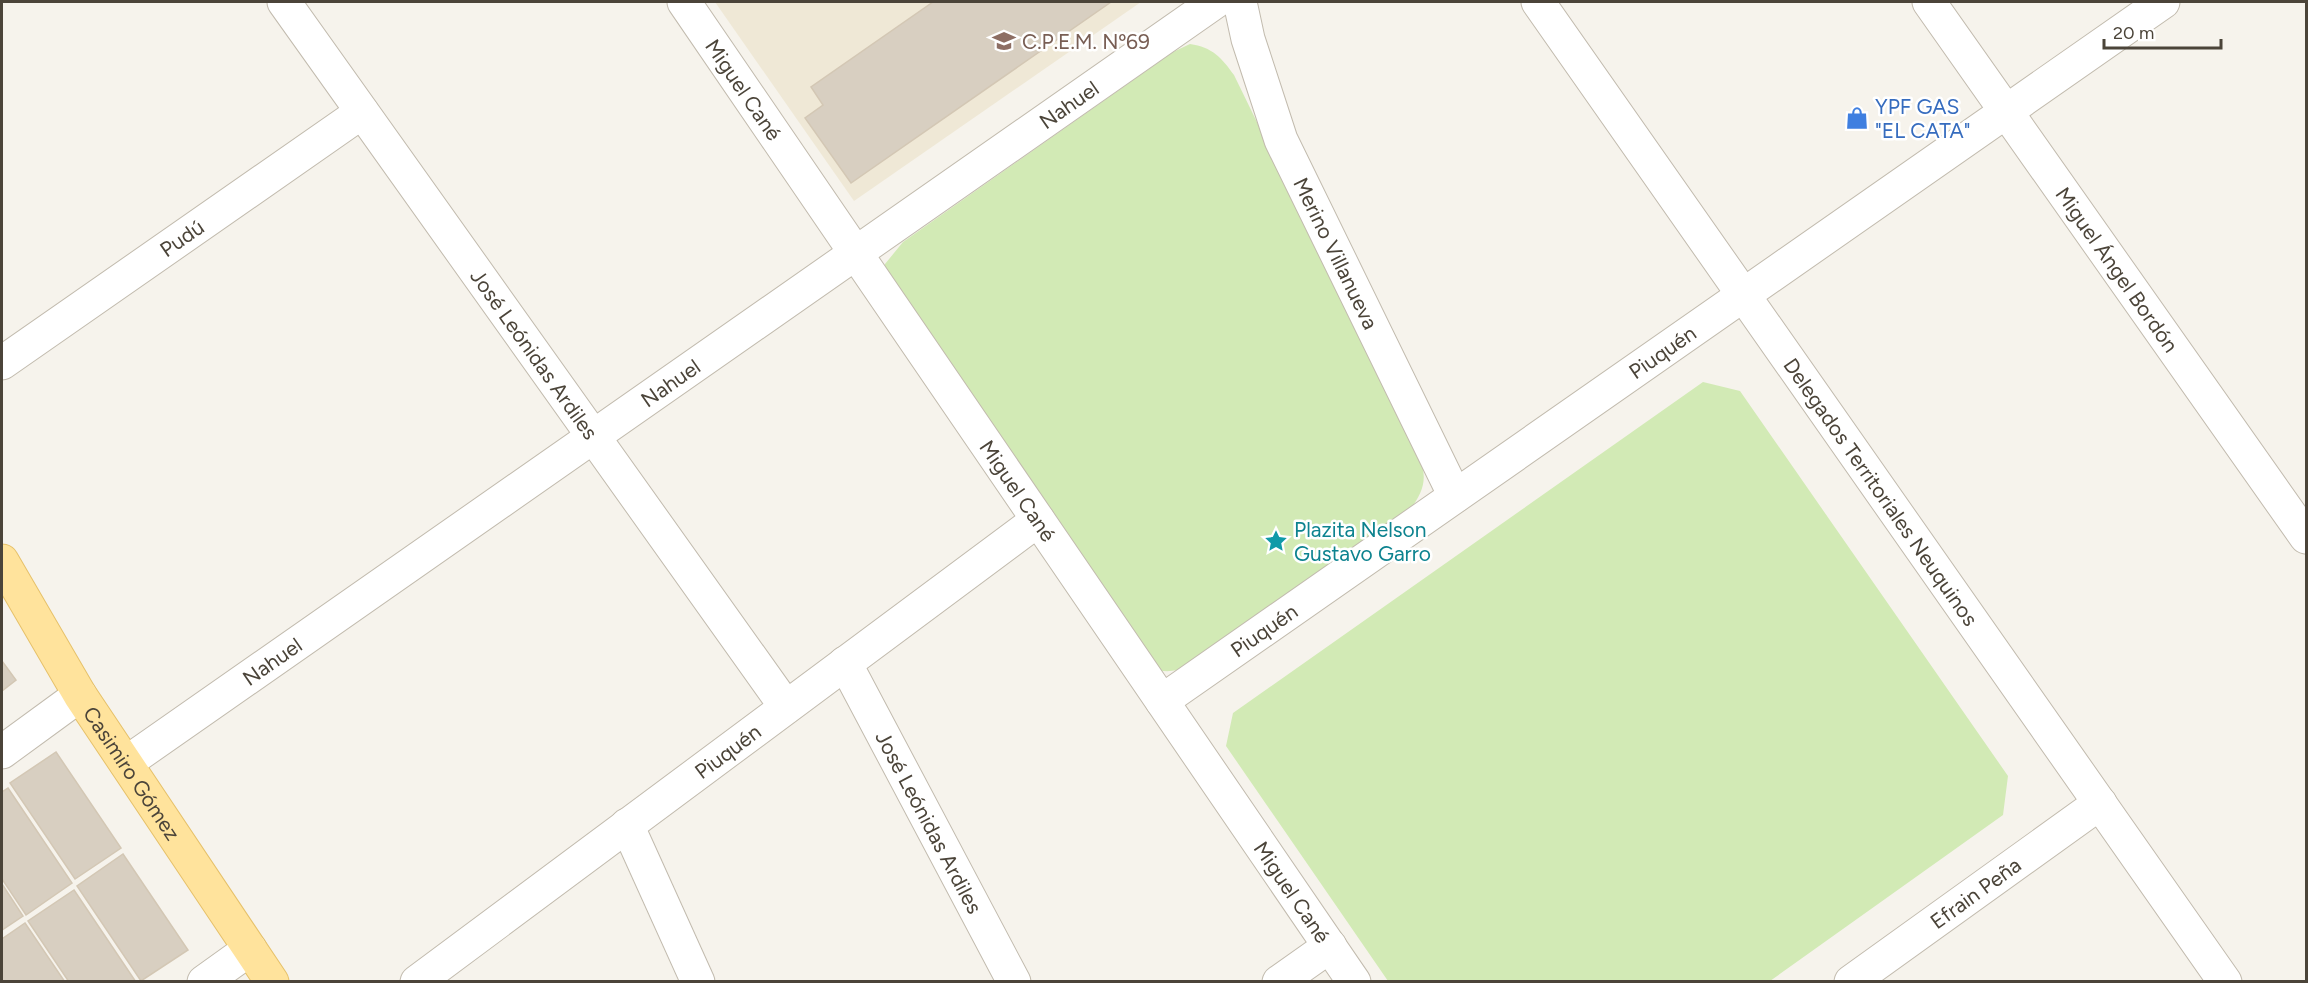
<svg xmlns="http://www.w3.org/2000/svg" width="2308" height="983" font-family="Figtree,sans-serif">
<rect width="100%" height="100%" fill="#f6f3ec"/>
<!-- education -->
<path fill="#efe8d6" d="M715,2h426l-287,199z"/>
<!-- green -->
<path fill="#d2eab5" d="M1190,44c22,3 32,14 44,31l184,378c10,24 7,37 -9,58l-221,155c-14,6 -23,7 -37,2l-267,-389 1,-15 18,-22 270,-190z
M1703,382l37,9 268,385 -5,39 -233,166h-382l-162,-235 7,-33z"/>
<!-- building -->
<path fill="#d8cfc1" stroke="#d3c7b4" stroke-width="1.5" d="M933,2h178l-260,181 -46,-65 18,-13 -12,-18z
M2,661l14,19 -14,11z
M56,752l65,96 -46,31 -65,-96z
M8,788l64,95 -46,32 -24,-36v-87z
M123,854l65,96 -47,31 -64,-95z
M2,884l21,32 -21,14z
M74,890l62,92h-67l-41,-61z
M25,923l40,59h-63v-43z"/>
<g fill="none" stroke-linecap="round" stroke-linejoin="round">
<!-- street casing -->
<g stroke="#c2bbae" stroke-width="35">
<g id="street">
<path id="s1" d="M284,2l502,705"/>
<path id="s2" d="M684,2l670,980"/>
<path id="s3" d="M1240,2l8,37 33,101 174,356"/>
<path id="s4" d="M1538,2l687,980"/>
<path id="s5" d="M1929,2l377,535"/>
<path id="s6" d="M2,363l360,-251"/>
<path id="s7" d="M845,663l169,319"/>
<path id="s8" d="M1162,701l1001,-699"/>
<path d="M2,752l78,-57"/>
<path id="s9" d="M126,763l1089,-761"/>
<path d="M627,825l71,157"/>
<path d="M204,982l46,-33"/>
<path id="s10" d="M417,982l621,-462"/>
<path d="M1279,982l51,-36"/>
<path id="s11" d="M1851,982l249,-179"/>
</g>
</g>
<!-- primary casing -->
<g stroke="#e6c16a" stroke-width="35">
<g id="primary">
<path id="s12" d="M2,561l78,134 192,287"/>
</g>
</g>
<!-- street -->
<use href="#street" stroke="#fff" stroke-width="33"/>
<!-- primary -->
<use href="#primary" stroke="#ffe39c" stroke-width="33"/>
</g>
<!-- icons -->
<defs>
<g id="school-bare" transform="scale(1.8)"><path d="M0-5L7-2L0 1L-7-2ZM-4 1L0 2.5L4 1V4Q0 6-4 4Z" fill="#8d6e63" stroke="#fff" stroke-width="2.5" paint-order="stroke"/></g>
<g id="shop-bare" transform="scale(1.8)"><path d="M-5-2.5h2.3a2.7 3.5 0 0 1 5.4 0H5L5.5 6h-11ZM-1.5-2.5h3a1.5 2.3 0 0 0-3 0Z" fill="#3f7fe0" stroke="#fff" stroke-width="2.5" paint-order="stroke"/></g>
<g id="sight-bare" transform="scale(1.8)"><path d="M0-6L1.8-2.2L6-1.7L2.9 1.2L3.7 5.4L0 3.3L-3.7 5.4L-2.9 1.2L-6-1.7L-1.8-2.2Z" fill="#0f9aa8" stroke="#fff" stroke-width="2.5" paint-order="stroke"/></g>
</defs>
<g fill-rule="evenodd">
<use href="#school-bare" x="1004" y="41"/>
<use href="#shop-bare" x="1857" y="118"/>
<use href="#sight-bare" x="1276" y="541"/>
</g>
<g text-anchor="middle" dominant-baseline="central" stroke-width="5" stroke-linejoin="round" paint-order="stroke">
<!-- education labels -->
<g font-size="21" fill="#785e54" stroke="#fff" text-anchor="start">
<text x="1022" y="41">C.P.E.M. Nº69</text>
</g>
<!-- street labels -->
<g font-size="21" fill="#4b4439" stroke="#fff">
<text stroke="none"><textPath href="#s2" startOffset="106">Miguel Cané</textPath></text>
<text stroke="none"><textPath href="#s9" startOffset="1150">Nahuel</textPath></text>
<text stroke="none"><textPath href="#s6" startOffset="219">Pudú</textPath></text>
<text stroke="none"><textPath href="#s3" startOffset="270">Merino Villanueva</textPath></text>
<text stroke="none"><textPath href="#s5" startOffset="327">Miguel Ángel Bordón</textPath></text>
<text stroke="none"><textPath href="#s8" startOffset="610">Piuquén</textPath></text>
<text stroke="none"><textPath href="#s1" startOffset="432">José Leónidas Ardiles</textPath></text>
<text stroke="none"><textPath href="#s9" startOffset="664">Nahuel</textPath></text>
<text stroke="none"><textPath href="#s2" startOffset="592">Miguel Cané</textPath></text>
<text stroke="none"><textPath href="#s4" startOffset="598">Delegados Territoriales Neuquinos</textPath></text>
<text stroke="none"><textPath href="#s8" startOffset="124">Piuquén</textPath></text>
<text stroke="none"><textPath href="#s9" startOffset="178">Nahuel</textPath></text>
<text stroke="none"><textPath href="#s10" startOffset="387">Piuquén</textPath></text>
<text stroke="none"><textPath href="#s12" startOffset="249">Casimiro Gómez</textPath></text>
<text stroke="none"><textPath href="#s7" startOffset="180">José Leónidas Ardiles</textPath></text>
<text stroke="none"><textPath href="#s11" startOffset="153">Efrain Peña</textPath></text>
<text stroke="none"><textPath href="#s2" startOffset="1078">Miguel Cané</textPath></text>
</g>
<!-- shop labels -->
<g font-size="21" fill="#366cbe" stroke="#fff" text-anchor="start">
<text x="1875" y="106">YPF GAS<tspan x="1875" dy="24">"EL CATA"</tspan></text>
</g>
<!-- culture labels -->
<g font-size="21" fill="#0d838f" stroke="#fff" text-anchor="start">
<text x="1294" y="529">Plazita Nelson<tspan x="1294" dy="24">Gustavo Garro</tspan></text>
</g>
</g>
<!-- border -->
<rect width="2308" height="983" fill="none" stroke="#4b4439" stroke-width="6"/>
<!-- scale -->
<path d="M2104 39v9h117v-9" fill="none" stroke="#4b4439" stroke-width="3"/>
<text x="2113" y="39" font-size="18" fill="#4b4439" stroke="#ffffff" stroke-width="4.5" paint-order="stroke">20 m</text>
</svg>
